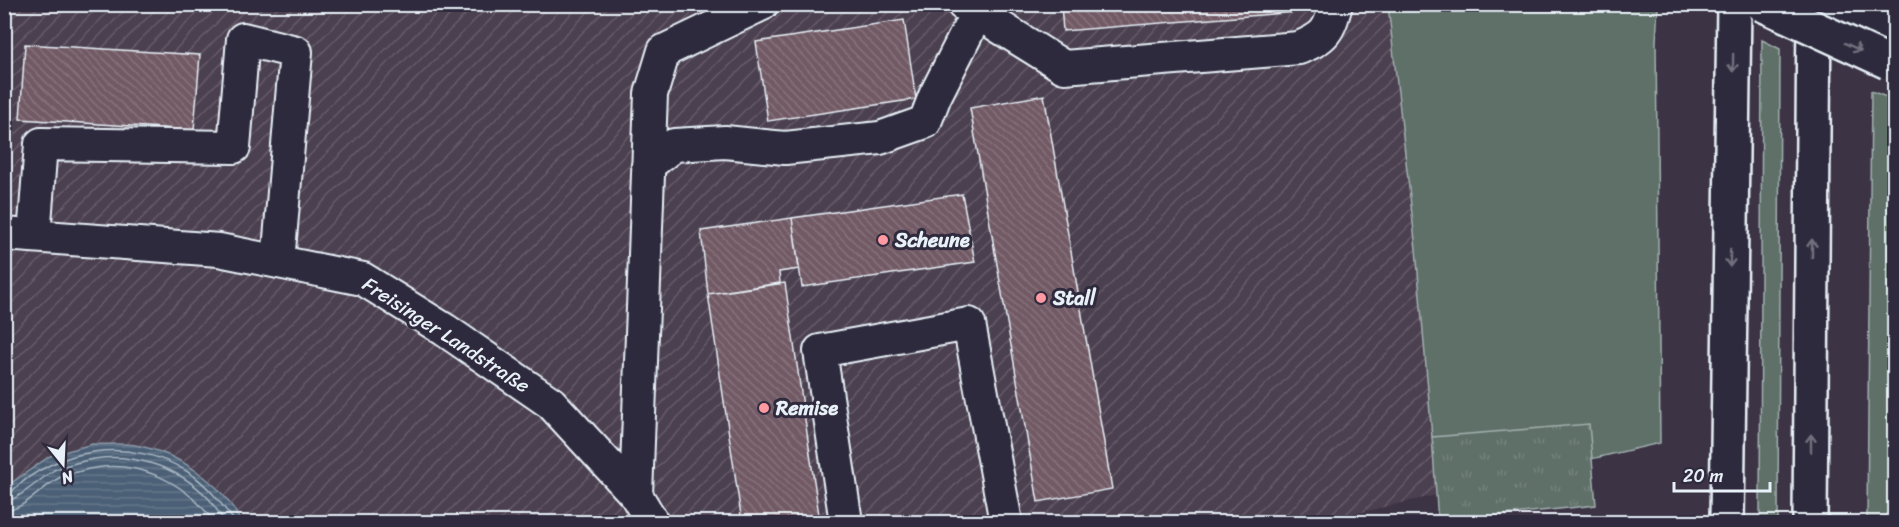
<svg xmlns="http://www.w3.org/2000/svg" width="1899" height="527" font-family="Sriracha,sans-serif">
<defs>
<pattern id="industrial-furrows" width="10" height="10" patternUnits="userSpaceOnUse" patternTransform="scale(1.5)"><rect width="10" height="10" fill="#4c3f4f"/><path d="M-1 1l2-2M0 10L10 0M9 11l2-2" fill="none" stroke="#665b69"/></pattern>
<pattern id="park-tufts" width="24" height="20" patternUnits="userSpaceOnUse" patternTransform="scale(1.5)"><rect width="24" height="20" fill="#5e6f67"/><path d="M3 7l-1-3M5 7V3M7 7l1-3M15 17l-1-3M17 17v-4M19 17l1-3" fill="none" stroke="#75847e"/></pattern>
<pattern id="water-rules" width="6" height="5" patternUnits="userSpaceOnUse" patternTransform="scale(1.5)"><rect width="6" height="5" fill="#4b6076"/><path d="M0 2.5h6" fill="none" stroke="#65778a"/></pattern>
<pattern id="building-back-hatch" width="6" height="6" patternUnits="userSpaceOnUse" patternTransform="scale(1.5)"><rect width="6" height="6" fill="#725a65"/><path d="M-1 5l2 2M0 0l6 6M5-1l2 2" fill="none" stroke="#86727c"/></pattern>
</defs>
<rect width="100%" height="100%" fill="#3c3445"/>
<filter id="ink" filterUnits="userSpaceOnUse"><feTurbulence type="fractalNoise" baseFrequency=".0167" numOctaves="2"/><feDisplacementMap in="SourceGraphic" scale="12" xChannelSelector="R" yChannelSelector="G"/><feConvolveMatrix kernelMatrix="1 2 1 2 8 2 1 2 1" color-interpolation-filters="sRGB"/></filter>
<g filter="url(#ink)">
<!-- industrial -->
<path fill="url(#industrial-furrows)" d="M17,5h1371l15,121 38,368 -123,28h-1313l-1,-498z"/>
<!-- grass -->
<path fill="#5e6f67" stroke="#a3b0b0" stroke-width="1.5" d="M1388,5h270l-2,37 4,401 -219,51 -6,-57h-3l-16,-188z
M1762,40l18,9 -2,473h-18z
M1871,91l23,9v400l-11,22h-16z"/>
<!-- park -->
<path fill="url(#park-tufts)" stroke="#a3b0b0" stroke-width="1.5" d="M1589,424l7,81 -158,17 -6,-85z"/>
<!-- water -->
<path fill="url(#water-rules)" stroke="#8a9aaa" stroke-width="1.5" d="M92,444c14,1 29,-1 43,1 43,8 87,37 106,77h-236v-31l5,-7 40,-28z"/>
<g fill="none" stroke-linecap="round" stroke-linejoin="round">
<!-- shore -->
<path stroke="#a9b7c4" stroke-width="1.5" d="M4,494l6,-1c46,-46 122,-57 178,-21 20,13 33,31 47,50
M4,502c12,-1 38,-24 50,-32 7,-4 18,-6 26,-8 45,-13 98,3 130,38 5,7 10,15 15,22
M4,511c20,-1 38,-24 55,-33 7,-4 15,-5 22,-7 52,-15 103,9 133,51"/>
</g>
<!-- building -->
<path fill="url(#building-back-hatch)" stroke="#e8f1f8" stroke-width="1.5" d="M1061,4h249v7l-247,20z
M904,20l12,79 -148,22 -12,-79z
M25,44l175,11 -6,75 -174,-11z
M1044,95l68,394 -74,13 -68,-394z
M962,194l13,68 -173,25 -10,-69z
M792,218l7,51 -20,3 1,11 -72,11 -7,-63z
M785,283l35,239h-78l-34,-228z"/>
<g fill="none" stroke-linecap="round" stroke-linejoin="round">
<!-- minor casing -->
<g stroke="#e8f1f8" stroke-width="36">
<path id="minor" d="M963,4l101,63 235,-19c26,-11 30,-16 37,-44
M648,165l26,-20 51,-3 60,6 95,-10 45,-16 10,-26 42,-83
M4,234l215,16 144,29 82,51 106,73 85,92 16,27
M34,236l7,-92 193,3 9,-108 53,13 -18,210
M636,495l15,-401 13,-43 98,-47
M846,522l-26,-171 149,-27 37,198"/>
</g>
<!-- highway casing -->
<g stroke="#e8f1f8" stroke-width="38">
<path id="highway" d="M1841,4l53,26
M1727,522l7,-518
M1810,522l4,-518"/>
</g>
<!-- minor -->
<use href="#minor" stroke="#2f2a3d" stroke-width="32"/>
<!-- highway -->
<use href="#highway" stroke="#2f2a3d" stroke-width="33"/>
<!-- highway-bridge casing -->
<g stroke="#e8f1f8" stroke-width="38" stroke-linecap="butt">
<path id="highway-bridge" d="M1762,4l126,58"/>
</g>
<!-- highway-bridge -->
<use href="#highway-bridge" stroke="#2f2a3d" stroke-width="33"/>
</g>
<!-- one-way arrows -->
<defs><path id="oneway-shaft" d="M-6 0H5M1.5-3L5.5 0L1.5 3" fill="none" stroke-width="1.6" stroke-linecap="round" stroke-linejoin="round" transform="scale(1.5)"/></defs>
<g stroke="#70707e">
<use href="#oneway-shaft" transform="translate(1853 47) rotate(25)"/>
<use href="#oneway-shaft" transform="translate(1733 63) rotate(91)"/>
<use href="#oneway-shaft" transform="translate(1812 248) rotate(-90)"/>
<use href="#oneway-shaft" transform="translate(1730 258) rotate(91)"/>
<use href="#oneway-shaft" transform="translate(1811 443) rotate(-90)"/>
</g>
</g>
<!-- markers -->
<g fill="#ff9aa2" stroke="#2f2a3d" stroke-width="2">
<circle cx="883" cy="240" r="6"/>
<circle cx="1041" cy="298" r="6"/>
<circle cx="764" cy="408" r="6"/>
</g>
<g text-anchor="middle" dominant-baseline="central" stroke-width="6" stroke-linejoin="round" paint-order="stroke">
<!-- poi labels -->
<g font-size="20" font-weight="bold" fill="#e8f1f8" stroke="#2f2a3d" text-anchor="start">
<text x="895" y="240">Scheune</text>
<text x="1053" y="298">Stall</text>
<text x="776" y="408">Remise</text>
</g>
<!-- street labels -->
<g font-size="20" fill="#e8f1f8" stroke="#2f2a3d">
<text transform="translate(446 335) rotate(33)">Freisinger Landstraße</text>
</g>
</g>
<!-- margin -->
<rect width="1899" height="527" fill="none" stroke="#2f2a3d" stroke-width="24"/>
<rect x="12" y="12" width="1875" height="503" fill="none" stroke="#e8f1f8" stroke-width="2" filter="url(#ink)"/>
<!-- north arrow -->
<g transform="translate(63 464) rotate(162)" stroke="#2f2a3d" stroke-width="4.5" paint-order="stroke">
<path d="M0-4.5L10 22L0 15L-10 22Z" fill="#e8f1f8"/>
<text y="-9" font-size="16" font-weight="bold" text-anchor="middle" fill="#e8f1f8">N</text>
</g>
<!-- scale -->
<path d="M1674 482v9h96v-9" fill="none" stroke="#e8f1f8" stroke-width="3"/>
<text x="1683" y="482" font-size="18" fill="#e8f1f8" stroke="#2f2a3d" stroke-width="4.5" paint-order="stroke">20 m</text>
</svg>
